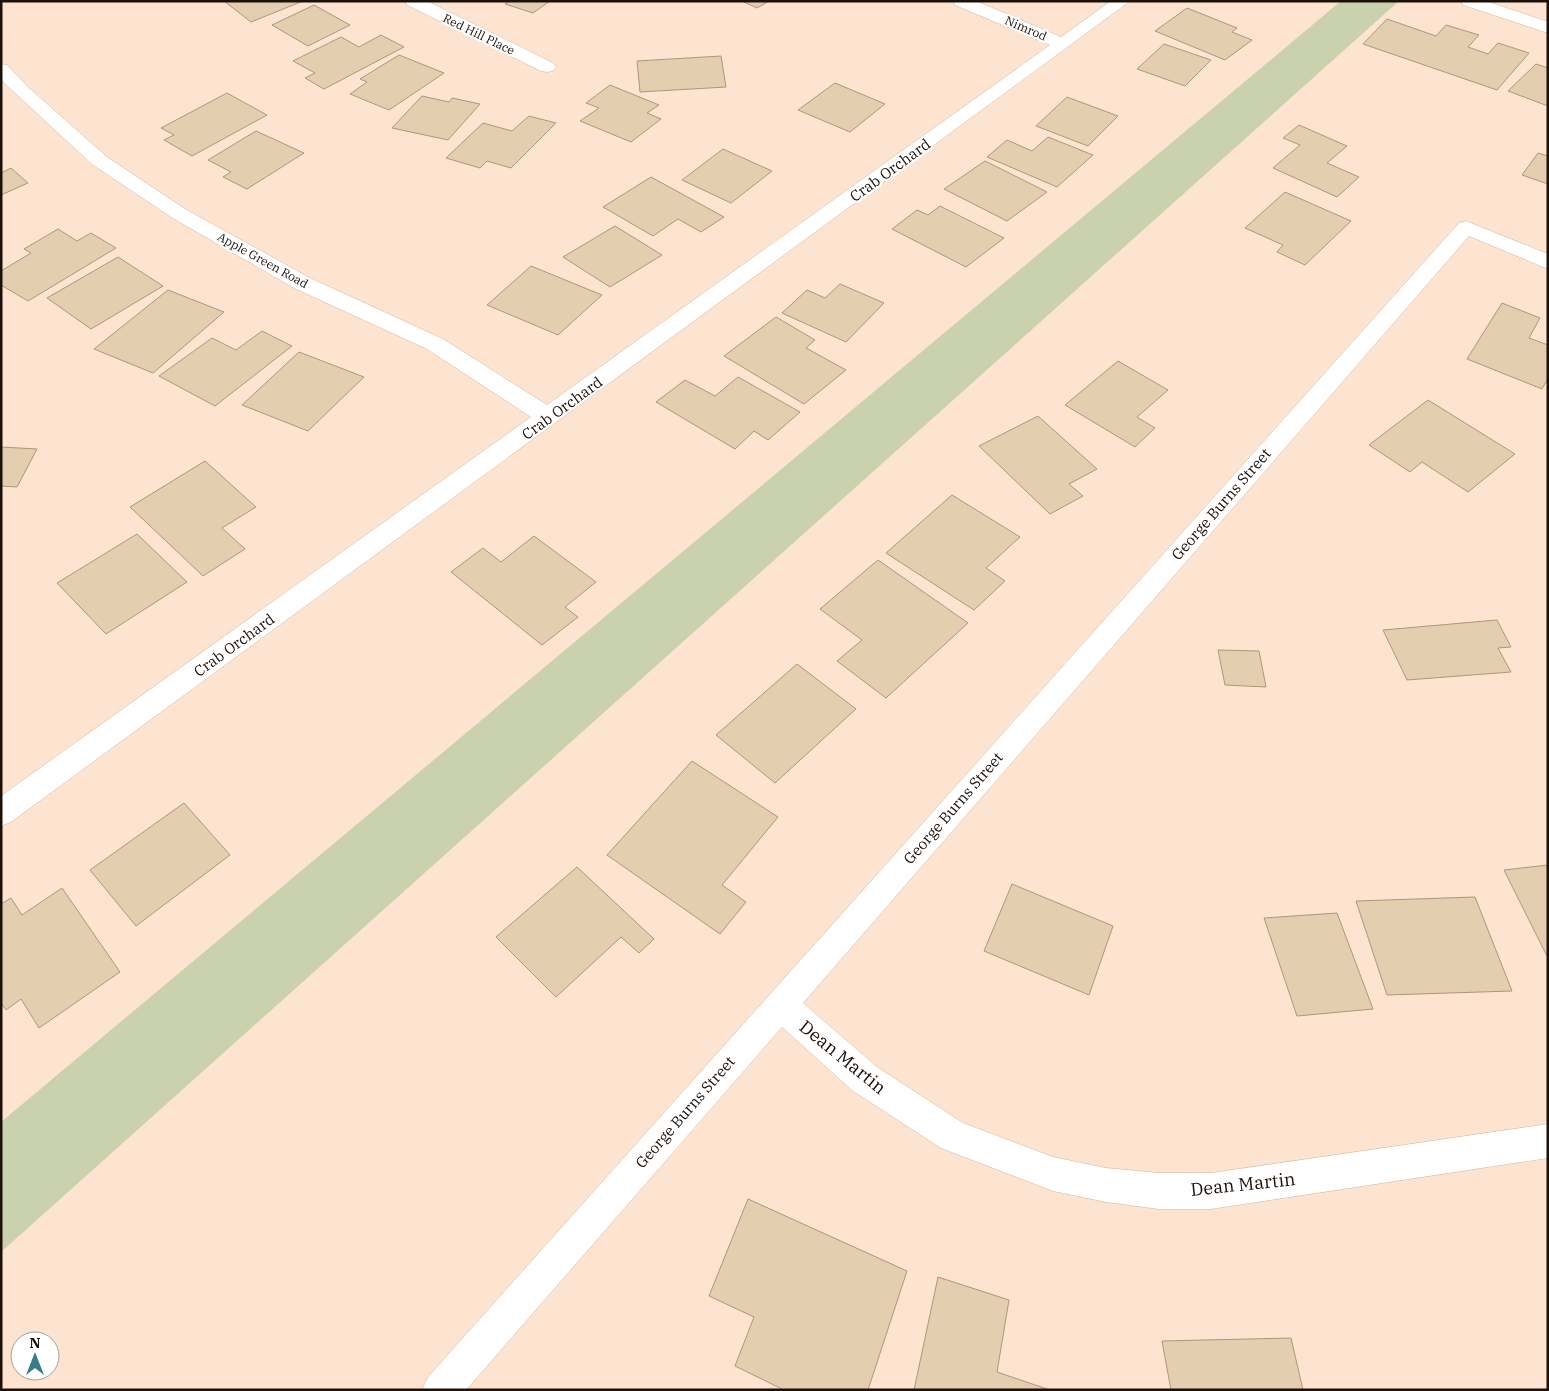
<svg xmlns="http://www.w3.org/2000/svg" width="1549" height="1391" font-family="'IBM Plex Serif',serif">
<rect width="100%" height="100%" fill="#fde4d1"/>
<!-- green -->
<path fill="#c9d1ad" d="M1341,1h58l-1398,1251v-130z"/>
<!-- building -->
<path fill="#e3ceaf" stroke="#ab977a" d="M224,1h79l-52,21z
M509,1h41l-17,12 -28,-9z
M742,1h27l-12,7z
M314,5l36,20 -42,21 -36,-21z
M1187,8l50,20 -5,4 20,8 -27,20 -70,-29z
M1387,19l49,17 10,-11 33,10 -11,12 20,7 10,-11 31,10 -32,37 -134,-46z
M381,35l23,12 -80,42 -19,-11 10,-5 -22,-12 48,-24 18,10z
M1164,44l47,16 -26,26 -48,-17z
M399,55l45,18 -55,37 -39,-16 17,-12 -7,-3z
M721,56l5,31 -86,5 -3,-31z
M1536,64l12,4v38l-40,-15z
M835,83l50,21 -35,28 -52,-22z
M610,85l49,20 -12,8 14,6 -30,23 -51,-21 19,-13 -13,-5z
M227,93l40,22 -75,41 -28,-16 10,-5 -13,-7z
M422,96l27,6 3,-4 28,6 -32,36 -56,-12z
M1067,97l51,19 -30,30 -52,-20z
M529,116l27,7 -45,45 -24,-7 -7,7 -34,-10 37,-35 29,8z
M1299,125l48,21 -20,17 32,14 -22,20 -64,-29 27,-23 -17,-7z
M256,131l48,22 -57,36 -24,-12 8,-5 -23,-12z
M1048,137l45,18 -36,32 -70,-30 20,-17 25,11z
M723,149l49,22 -41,32 -49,-23z
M1538,153l10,3v28l-26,-9z
M985,161l62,31 -40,29 -63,-32z
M11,168l17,15 -27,12v-22z
M651,177l73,40 -23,15 -23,-13 -25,17 -50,-29z
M1285,192l66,29 -46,44 -28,-13 6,-7 -38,-17z
M940,206l64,32 -38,29 -74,-38 25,-19 11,5z
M615,226l47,29 -52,32 -47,-30z
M58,229l19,12 14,-8 25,15 -88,53 -27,-16v-14l30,-18 -7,-4z
M118,257l45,29 -72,43 -44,-31z
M531,266l71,29 -44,40 -71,-30z
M840,284l44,19 -38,39 -64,-29 25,-23 18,8z
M168,290l56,22 -71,61 -59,-24z
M1502,303l38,15 -11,20 19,7v33l-6,11 -75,-30z
M776,317l39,23 -9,8 40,22 -42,34 -80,-48z
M262,331l30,15 -77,60 -56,-30 53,-38 24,12z
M299,352l65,25 -56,54 -66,-26z
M1118,361l50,29 -31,27 18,11 -20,19 -70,-42z
M738,377l62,35 -32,28 -14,-9 -19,18 -79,-47 29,-22 30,16z
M1428,400l87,54 -47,38 -46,-30 -12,10 -41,-27z
M1038,416l59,53 -28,15 14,12 -33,18 -71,-68z
M1,447l36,2 -20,38 -16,-1z
M205,461l51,46 -34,21 23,21 -42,27 -73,-69z
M952,495l68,42 -34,31 19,13 -31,29 -88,-57z
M137,534l50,48 -81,52 -49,-51z
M534,536l62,46 -31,25 13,10 -36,28 -91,-73 32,-24 18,14z
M878,560l90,63 -82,75 -49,-37 25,-21 -42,-31z
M1497,620l14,27 -13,1 13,24 -104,8 -24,-50z
M1218,650l41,1 7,36 -41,-2z
M797,664l59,45 -81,74 -59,-48z
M692,761l86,56 -56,68 24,17 -26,32 -113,-79z
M184,803l46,52 -94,71 -46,-56z
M1548,865v93l-44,-88z
M577,867l77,72 -15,14 -18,-16 -65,60 -60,-60z
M1012,884l101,42 -24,69 -105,-44z
M62,888l58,84 -81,56 -18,-29 -15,11 -5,-7v-99l10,-6 11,17z
M1475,897l37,94 -125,4 -31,-94z
M1337,913l36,96 -76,7 -33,-98z
M748,1199l159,72 -39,119h-84l-49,-24 19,-49 -45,-21z
M938,1277l71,23 -12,72 53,18h-136z
M1291,1338l12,52h-132l-9,-49z"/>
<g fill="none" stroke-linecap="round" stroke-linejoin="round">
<!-- minor casing -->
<g stroke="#d3b69e" stroke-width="1">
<path id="minor" d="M405,1h22l126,62 3,4 -3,4 -6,1 -6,-1 -134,-66z
M953,1h23l85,36 50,-36h19l-1119,821 -10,4v-30l530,-379 -104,-68 -133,-61 -123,-71 -78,-52 -92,-85v-16l6,1 22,23 78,69 78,52 125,69 133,61 104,66 503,-360 -95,-40z
M1461,1h25l62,21v11l-85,-28z
M1466,221l82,33v15l-79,-33 -666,767 74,64 86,56 90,34 53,11 53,5h52l337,-49v34l-337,51h-52l-53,-7 -53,-11 -112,-43 -88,-57 -71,-64 -316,363h-44l6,-13 1031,-1154z"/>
</g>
<!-- minor -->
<use href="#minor" fill="#fff" fill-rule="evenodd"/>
</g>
<g text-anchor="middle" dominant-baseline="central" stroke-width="4.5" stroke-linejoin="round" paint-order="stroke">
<!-- far-street labels -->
<g font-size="12" fill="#1c1109" stroke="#fff">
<text transform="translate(1026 28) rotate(23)">Nimrod</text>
<text transform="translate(479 34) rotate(26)">Red Hill Place</text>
<text transform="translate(263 260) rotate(29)">Apple Green Road</text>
</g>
<!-- street labels -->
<g font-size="15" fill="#1c1109" stroke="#fff">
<text transform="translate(890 170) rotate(-36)">Crab Orchard</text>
<text transform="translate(562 408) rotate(-36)">Crab Orchard</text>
<text transform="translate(1221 504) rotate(-49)">George Burns Street</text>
<text transform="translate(234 645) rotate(-36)">Crab Orchard</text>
<text transform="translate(953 808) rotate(-49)">George Burns Street</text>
<text transform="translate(685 1112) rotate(-49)">George Burns Street</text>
</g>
<!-- near-street labels -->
<g font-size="18" fill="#1c1109" stroke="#fff">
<text transform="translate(843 1057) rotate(39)">Dean Martin</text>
<text transform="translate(1243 1184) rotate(-6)">Dean Martin</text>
</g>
</g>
<!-- border -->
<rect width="1549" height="1391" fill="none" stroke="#1c1109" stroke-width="5"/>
<!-- north arrow -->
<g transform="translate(35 1356)"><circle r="24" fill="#ffffff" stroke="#a4a09d"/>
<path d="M0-4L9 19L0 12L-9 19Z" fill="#377e89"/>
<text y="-8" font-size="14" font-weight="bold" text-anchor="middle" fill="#1c1109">N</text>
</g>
</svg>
